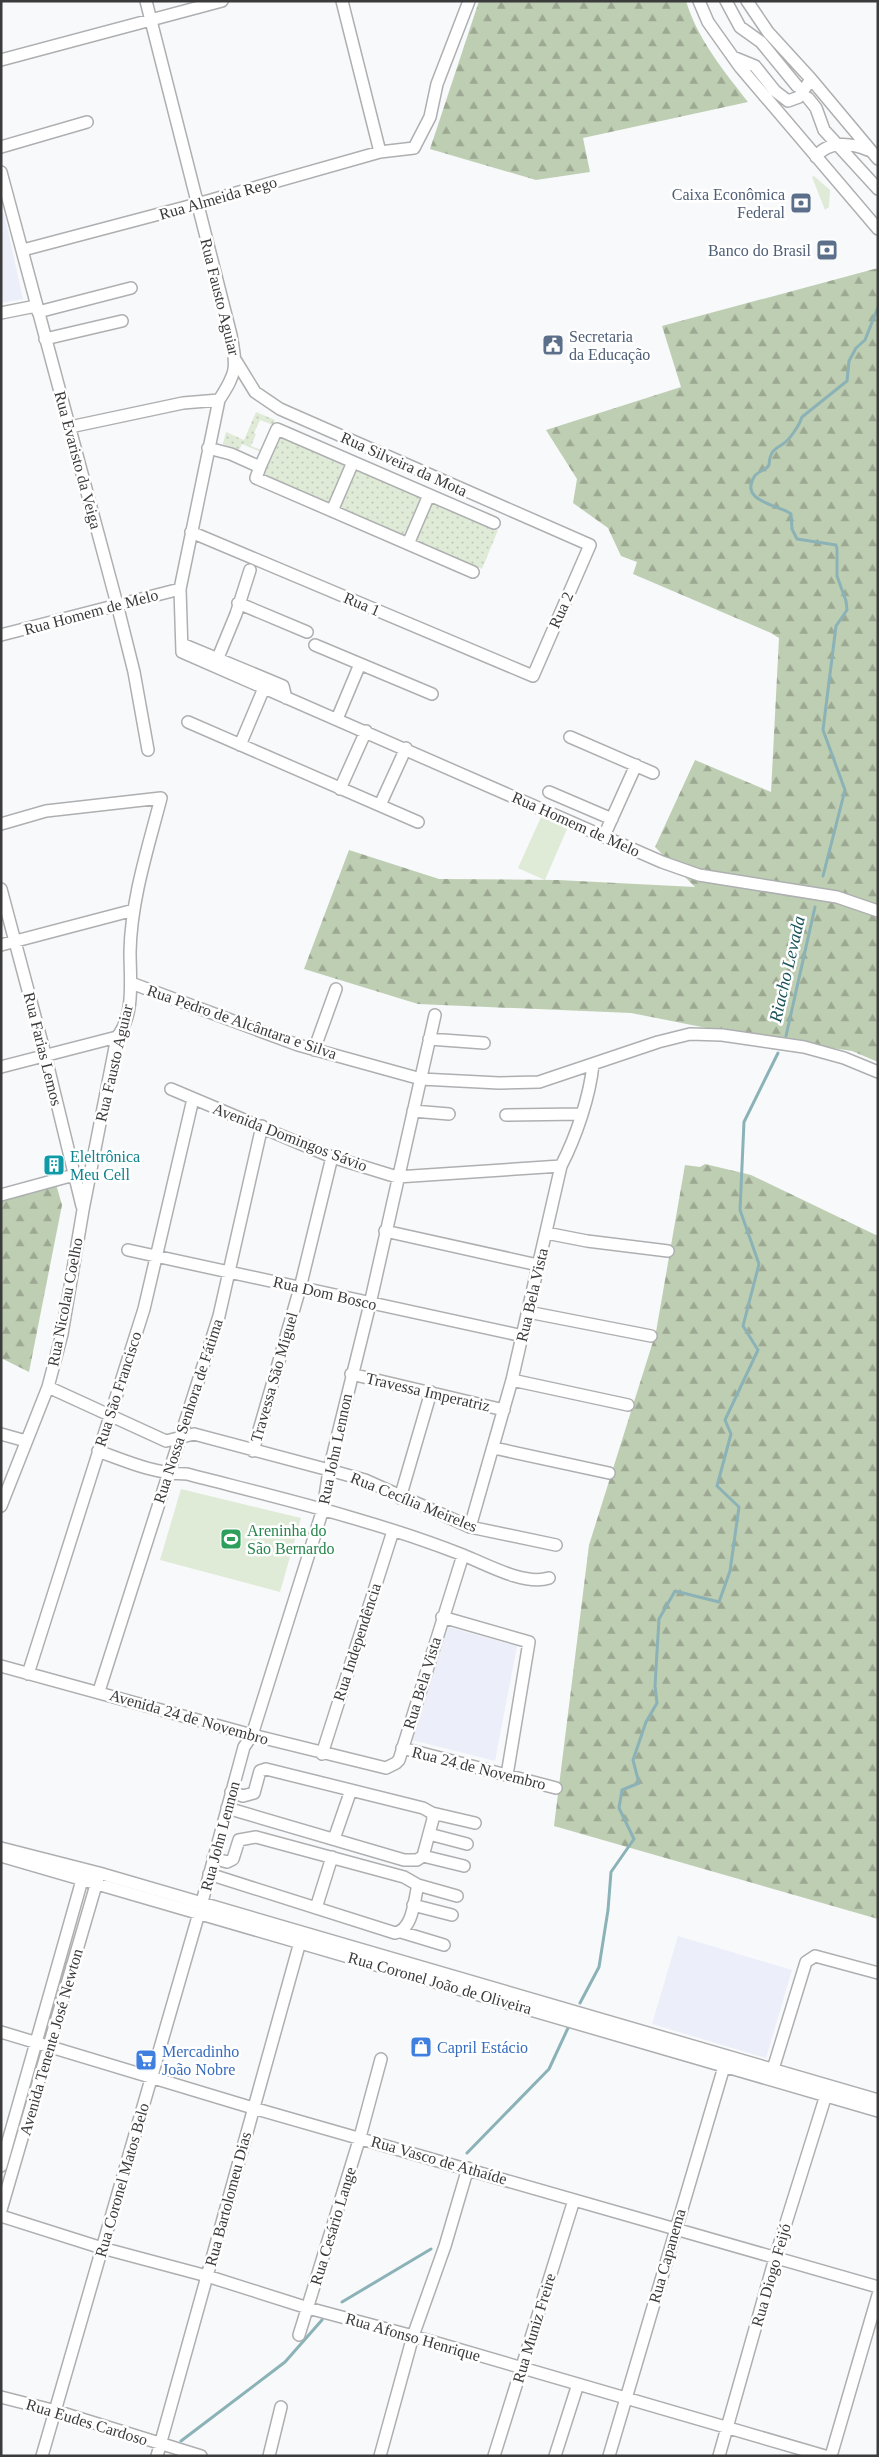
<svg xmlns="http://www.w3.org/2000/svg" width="879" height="2457" font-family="Georgia,serif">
<defs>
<pattern id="grass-dots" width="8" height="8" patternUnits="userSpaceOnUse" patternTransform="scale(1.25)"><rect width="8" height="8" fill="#dfead7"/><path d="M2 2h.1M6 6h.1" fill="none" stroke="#c0cab9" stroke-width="1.8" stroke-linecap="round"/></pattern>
<pattern id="forest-firs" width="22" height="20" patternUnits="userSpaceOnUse" patternTransform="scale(1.25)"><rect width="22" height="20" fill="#beceb2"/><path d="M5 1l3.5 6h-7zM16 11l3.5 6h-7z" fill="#9ca892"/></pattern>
</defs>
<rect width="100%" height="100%" fill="#f8f9fb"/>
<!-- built -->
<path fill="#eceff9" d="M1,213h3l19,86 -22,4z
M448,1627l69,19 -22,115 -83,-21z
M678,1936l114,34 -26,88 -114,-34z"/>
<!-- grass -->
<path fill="url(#grass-dots)" d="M256,412l19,8 -2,5 -13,-5 -6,13 2,1 -5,12 10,4v2l-19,-8 -3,6 -16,-6 3,-12 18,8z
M279,436l67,29 -16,38 -67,-29z
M355,469l68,29 -17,38 -67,-29z
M430,501l68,29 -16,39 -68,-29z"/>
<!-- forest -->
<path fill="url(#forest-firs)" d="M479,1h207c12,39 38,70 62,101l-165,36 7,34 -54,8 -106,-31z
M878,268v794l-26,-11 -130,-20 -91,-18 -213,-9 -114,-35 45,-119 90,29 119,1 137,7 -40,-40 40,-87 76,32 8,-154 -8,-5 -138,-59 4,-12 -16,-6 -13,-28 -35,-25 4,-24 -31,-49 135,-43 -19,-61z
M705,1164l46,11 127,61v683l-324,-93 35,-281 67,-213 29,-167 15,2z
M56,1184l6,21 -33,167 -28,-14v-159z"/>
<!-- garden -->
<path fill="#dfead7" d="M814,176l16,14 -1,17 -4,3 -13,-33z
M541,817l26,12 -22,51 -27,-12z
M181,1489l120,29 -21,74 -120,-32z"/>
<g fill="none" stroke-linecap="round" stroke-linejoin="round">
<!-- stream -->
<path stroke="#8bb2b7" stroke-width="3" d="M823,876l22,-86 -22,-60 13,-104 11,-16 -1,-9 -9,-25v-27l-1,-4 -39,-6 -5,-10 -1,-15c-11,-9 -52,-12 -37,-37 3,-6 12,-6 15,-12 1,-13 4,-15 14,-21 7,-5 16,-18 19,-27l45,-36 2,-20 7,-13 9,-8 13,-33
M786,1036l29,-129
M580,2003l19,-36 9,-57 3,-38 23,-33 -15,-31 3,-18 17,-7 -6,-23 13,-38 11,-19 -2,-17 4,-67 16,-28 44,11 11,-31 9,-64 -22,-21 14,-52 -6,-14 33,-70 -15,-24 16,-62 -19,-54 4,-88 34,-69
M467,2153l82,-84 19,-41
M342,2302l89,-53
M181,2441l104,-79 37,-42"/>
<!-- minor casing -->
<g stroke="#aeafb1" stroke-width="14">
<path id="minor" d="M146,1l85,334c6,33 6,37 -12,65l-39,189 2,63 480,210 37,13 138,22 41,14
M342,1l38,151
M699,1l9,21 32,45 138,162
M726,1l14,26 21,15 36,44
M747,1l21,31 43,47 67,80
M733,57l22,9 20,25 13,10 11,-4 12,-18
M1,60l221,-59
M808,98l8,10 8,22 54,59
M1,147l86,-25
M816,157c12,-17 36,-14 52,-7
M1,172l116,432 17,68 14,78
M23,250l174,-46 183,-52 34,-4 16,-31 7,-33 32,-83
M38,312l93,-24
M1,313l35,-7
M45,339l77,-18
M70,427l113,-24 36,-3
M208,448l23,6 29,13 17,-38 217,94
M260,467l-4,11 217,94
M332,511l21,-49
M191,532l342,144 57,-131 -310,-136 -25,-17 -19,-31
M408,544l21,-49
M238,603l69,29
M1,635l179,-46
M182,644l101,42 3,12
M315,645l117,49
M215,665l21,-51 14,-44
M337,719l23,-55
M188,722l230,100
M570,737l83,36
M240,745l24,-57
M340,789l26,-58
M549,792l63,27
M380,805l26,-57
M1,824l45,-13 115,-13c-13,50 -30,102 -31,154 0,27 5,63 -13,85l-34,173 -21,124 -14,53 -47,119
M604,836l32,-71
M1,889l44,165 37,152
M1,945l133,-35
M131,983l167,62 123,34 78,4 40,-1 119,-40 32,-8 32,1 82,12 40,11 34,14
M429,1039l55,4
M314,1050l22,-61
M1,1067l116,-30
M171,1089l161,68 65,20 164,-11
M413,1111l36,3
M506,1115l75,-1
M1,1195l73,-20
M385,1231l153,34
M546,1233l41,8 81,10
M128,1250l395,86
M528,1312l123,24
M351,1374l153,36
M512,1380l116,25
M48,1387l118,54 28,-7 135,36 36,10 105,47 86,18
M1,1434l25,7
M494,1448l115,25
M98,1451c30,11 57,23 89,23 92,24 187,46 276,81 23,9 61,31 86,23
M253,1451l47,-163 32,-131
M400,1498l31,-106
M470,1527l42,-147 49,-214c15,-29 29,-70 32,-102
M442,1617l87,25 -22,133
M1,1666l251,69 134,33 10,-5 3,-3 64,-205
M28,1674l116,-365 49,-210
M99,1691l120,-375 43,-190
M402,1748l154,40
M322,1754l71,-223
M227,1808l177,52h13l6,-4 10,-37 -1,-6 -9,-5 -157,-39 -6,2 -6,22 -11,3 -12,-4
M432,1813l43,10
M429,1834l38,10
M334,1839l17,-49
M1,1848l98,25 779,227
M1,1856l877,255
M423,1856l41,10
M209,1874l186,59c18,-3 19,-33 23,-48l-14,-8 -148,-40 -17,3 -6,19 -6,3 -14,-4
M418,1885l39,11
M413,1905l39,10
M316,1908l16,-51
M401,1932l43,13
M1,2032l252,76 625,179
M773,2069l33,-107 9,-6 63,17
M1,2166l83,-293
M1,2210l97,-332
M1,2216l101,32 105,28 101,32 105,28 412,120
M299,2335l61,-198 21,-78
M1,2397l55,14 145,45
M42,2456l157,-543 45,-166 8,-12 71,-226 6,-39 41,-166 65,-289
M157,2456l143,-514
M269,2456l12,-49
M380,2456l33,-120 32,-90 23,-78
M494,2456l80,-256
M555,2456l23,-72
M609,2456l117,-396
M719,2456l56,-198 51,-163
M831,2456l47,-161"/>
</g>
<!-- minor -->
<use href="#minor" stroke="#fff" stroke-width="11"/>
</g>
<!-- icons -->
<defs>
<g id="bank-square" transform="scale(1.125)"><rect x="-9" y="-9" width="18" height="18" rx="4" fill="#5c6f8a" stroke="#fff"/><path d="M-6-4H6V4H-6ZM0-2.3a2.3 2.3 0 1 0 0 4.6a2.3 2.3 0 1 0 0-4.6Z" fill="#fff"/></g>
<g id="civic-square" transform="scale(1.125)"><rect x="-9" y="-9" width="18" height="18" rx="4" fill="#5c6f8a" stroke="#fff"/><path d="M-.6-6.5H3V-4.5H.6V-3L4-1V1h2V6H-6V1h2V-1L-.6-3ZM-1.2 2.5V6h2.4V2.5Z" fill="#fff"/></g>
<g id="building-square" transform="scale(1.125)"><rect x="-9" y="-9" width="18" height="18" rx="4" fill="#0f9aa8" stroke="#fff"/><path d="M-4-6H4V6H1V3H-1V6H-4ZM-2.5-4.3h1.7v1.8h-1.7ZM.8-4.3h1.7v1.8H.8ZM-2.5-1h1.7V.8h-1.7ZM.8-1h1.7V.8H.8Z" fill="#fff"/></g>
<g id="stadium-square" transform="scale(1.125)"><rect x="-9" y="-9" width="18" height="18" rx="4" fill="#2e9e5b" stroke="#fff"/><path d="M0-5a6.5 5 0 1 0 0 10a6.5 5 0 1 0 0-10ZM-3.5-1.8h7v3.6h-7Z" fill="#fff"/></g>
<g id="shop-square" transform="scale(1.125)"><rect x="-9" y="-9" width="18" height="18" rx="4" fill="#3f7fe0" stroke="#fff"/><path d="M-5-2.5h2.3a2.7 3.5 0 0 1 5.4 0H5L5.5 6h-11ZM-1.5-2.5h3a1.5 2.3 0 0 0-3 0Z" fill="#fff"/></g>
<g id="supermarket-square" transform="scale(1.125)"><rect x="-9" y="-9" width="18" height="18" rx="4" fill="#3f7fe0" stroke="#fff"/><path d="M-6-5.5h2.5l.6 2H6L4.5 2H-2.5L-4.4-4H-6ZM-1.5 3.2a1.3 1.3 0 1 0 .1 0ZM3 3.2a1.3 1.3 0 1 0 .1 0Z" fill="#fff"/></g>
</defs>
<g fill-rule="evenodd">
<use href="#bank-square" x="801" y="203"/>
<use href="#bank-square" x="827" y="250"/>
<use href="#civic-square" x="553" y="345"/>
<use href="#building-square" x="54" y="1165"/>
<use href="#stadium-square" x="231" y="1539"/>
<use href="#shop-square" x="421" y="2047"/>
<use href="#supermarket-square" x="146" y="2060"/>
</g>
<g text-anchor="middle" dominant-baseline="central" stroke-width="5" stroke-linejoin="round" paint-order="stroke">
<!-- service labels -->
<g font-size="16" fill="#4e5e75" stroke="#fff" text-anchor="end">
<text x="785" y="194">Caixa Econômica<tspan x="785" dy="18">Federal</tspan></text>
<text x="811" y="250">Banco do Brasil</text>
<text x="569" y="336" text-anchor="start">Secretaria<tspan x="569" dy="18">da Educação</tspan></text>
</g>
<!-- street labels -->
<g font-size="16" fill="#3b3b3c" stroke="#fff">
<text transform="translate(218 198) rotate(-16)">Rua Almeida Rego</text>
<text transform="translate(220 297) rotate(76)">Rua Fausto Aguiar</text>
<text transform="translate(78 460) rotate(75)">Rua Evaristo da Veiga</text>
<text transform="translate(404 464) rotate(24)">Rua Silveira da Mota</text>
<text transform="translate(362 604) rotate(23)">Rua 1</text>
<text transform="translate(561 610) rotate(-66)">Rua 2</text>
<text transform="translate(91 612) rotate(-15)">Rua Homem de Melo</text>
<text transform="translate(576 824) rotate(24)">Rua Homem de Melo</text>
<text transform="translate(242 1022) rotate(19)">Rua Pedro de Alcântara e Silva</text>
<text transform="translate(43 1049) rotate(76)">Rua Farias Lemos</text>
<text transform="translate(114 1063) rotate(-77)">Rua Fausto Aguiar</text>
<text transform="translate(290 1137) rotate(21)">Avenida Domingos Sávio</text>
<text transform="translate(325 1293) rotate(13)">Rua Dom Bosco</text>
<text transform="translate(532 1295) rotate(-77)">Rua Bela Vista</text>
<text transform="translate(65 1302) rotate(-79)">Rua Nicolau Coelho</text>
<text transform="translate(274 1377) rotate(-74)">Travessa São Miguel</text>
<text transform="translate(118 1389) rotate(-72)">Rua São Francisco</text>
<text transform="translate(428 1392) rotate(13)">Travessa Imperatriz</text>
<text transform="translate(188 1411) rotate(-72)">Rua Nossa Senhora de Fátima</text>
<text transform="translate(335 1449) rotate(-78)">Rua John Lennon</text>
<text transform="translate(414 1502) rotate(22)">Rua Cecília Meireles</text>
<text transform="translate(357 1642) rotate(-72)">Rua Independência</text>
<text transform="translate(422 1683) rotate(-73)">Rua Bela Vista</text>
<text transform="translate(189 1717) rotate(16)">Avenida 24 de Novembro</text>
<text transform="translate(479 1768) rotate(14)">Rua 24 de Novembro</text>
<text transform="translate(220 1836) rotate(-75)">Rua John Lennon</text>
<text transform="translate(440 1983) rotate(16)">Rua Coronel João de Oliveira</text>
<text transform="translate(51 2042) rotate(-74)">Avenida Tenente José Newton</text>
<text transform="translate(439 2160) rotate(16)">Rua Vasco de Athaíde</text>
<text transform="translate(122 2180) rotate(-74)">Rua Coronel Matos Belo</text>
<text transform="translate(228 2199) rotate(-75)">Rua Bartolomeu Dias</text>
<text transform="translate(333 2226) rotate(-73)">Rua Cesário Lange</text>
<text transform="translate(667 2256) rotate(-74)">Rua Capanema</text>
<text transform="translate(771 2275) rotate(-74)">Rua Diogo Feijó</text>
<text transform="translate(534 2328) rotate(-73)">Rua Muniz Freire</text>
<text transform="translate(413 2337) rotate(16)">Rua Afonso Henrique</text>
<text transform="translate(87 2422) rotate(17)">Rua Eudes Cardoso</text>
</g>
<!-- culture labels -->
<g font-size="16" fill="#0d838f" stroke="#fff" text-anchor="start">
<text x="70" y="1156">Eleltrônica<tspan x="70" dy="18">Meu Cell</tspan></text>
</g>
<!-- leisure labels -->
<g font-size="16" fill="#27864d" stroke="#fff" text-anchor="start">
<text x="247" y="1530">Areninha do<tspan x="247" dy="18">São Bernardo</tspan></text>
</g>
<!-- shop labels -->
<g font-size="16" fill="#366cbe" stroke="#fff" text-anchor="start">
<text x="437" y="2047">Capril Estácio</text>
<text x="162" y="2051">Mercadinho<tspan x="162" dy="18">João Nobre</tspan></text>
</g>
<!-- water labels -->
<g font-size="18" font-style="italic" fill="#1c545a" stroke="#fff">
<text transform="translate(787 969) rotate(-77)">Riacho Levada</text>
</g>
</g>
<!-- border -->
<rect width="879" height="2457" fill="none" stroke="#3b3b3c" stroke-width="5"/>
</svg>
